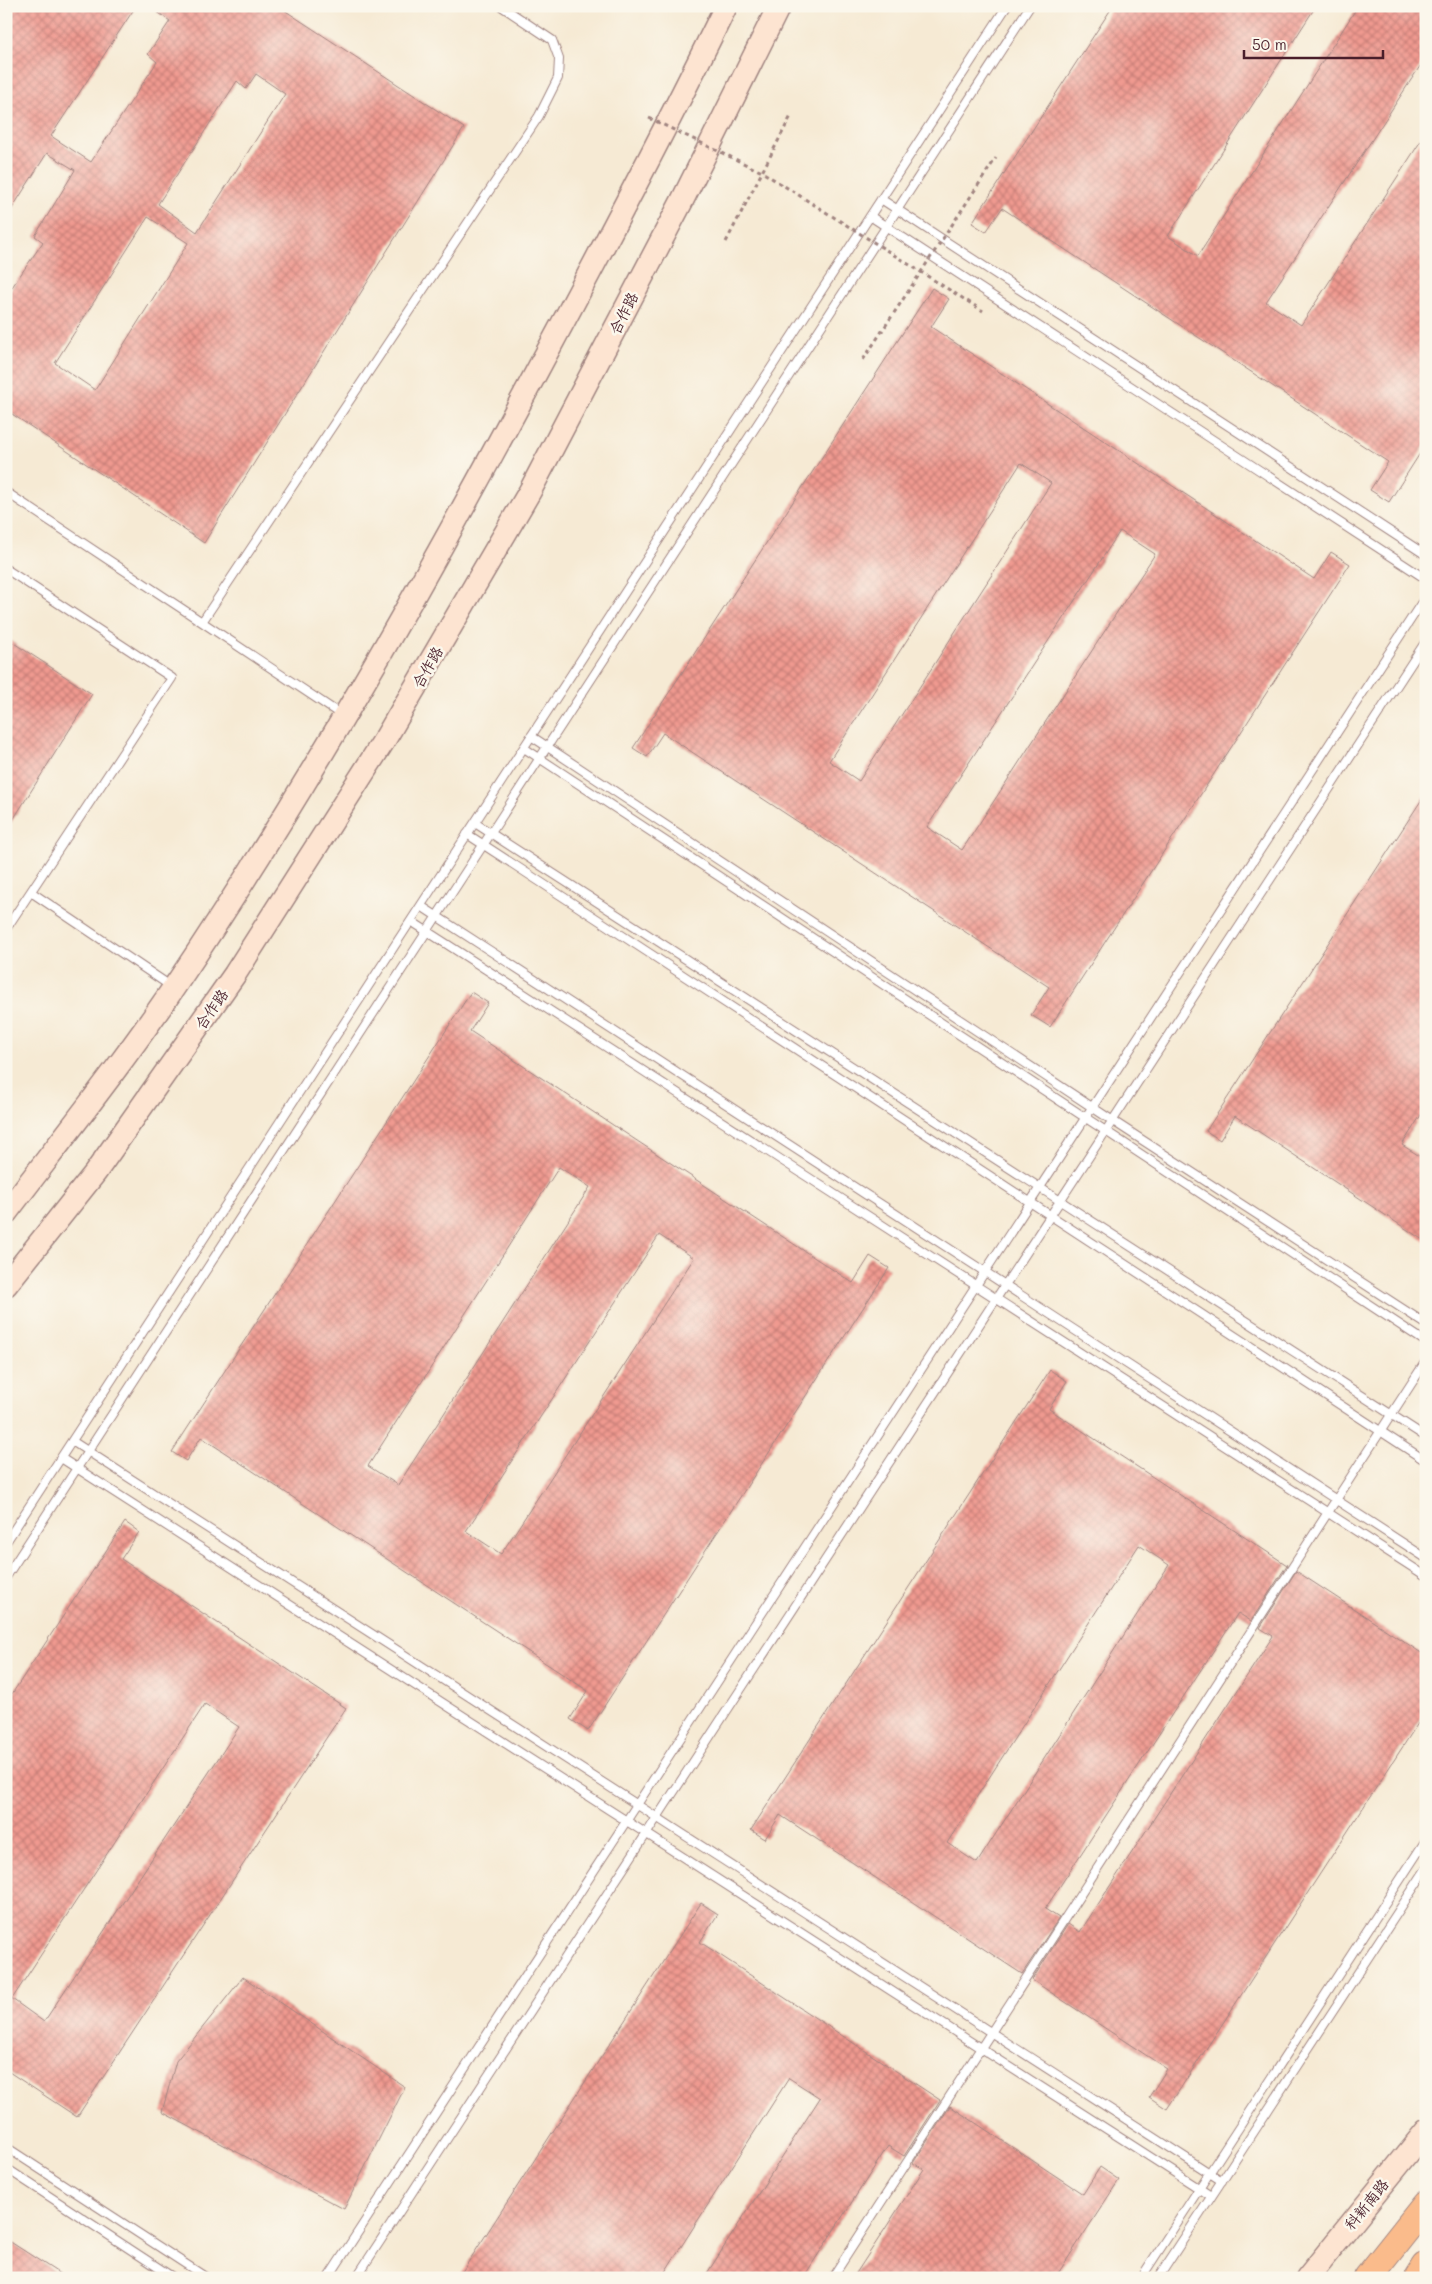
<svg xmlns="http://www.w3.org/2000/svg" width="1432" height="2284" font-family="Mali,'LXGW WenKai TC',sans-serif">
<defs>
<pattern id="building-cross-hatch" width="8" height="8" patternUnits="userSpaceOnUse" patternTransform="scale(1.25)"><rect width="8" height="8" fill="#f09a90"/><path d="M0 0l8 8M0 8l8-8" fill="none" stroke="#c47d76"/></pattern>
</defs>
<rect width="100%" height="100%" fill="#fbf7ec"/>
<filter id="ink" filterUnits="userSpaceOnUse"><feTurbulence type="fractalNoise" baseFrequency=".02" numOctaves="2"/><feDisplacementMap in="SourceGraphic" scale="10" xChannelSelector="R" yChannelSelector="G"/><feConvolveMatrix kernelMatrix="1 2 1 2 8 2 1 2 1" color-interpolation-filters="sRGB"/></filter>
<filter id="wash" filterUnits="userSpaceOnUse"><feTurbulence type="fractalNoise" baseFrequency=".0096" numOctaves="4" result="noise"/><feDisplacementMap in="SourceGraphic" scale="20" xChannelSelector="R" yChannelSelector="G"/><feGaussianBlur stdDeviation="1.12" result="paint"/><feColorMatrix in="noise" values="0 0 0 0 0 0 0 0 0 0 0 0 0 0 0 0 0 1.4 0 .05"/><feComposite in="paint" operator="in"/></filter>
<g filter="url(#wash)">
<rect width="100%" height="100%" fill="#f6ead4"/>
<g id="blocks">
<!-- building -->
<path fill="url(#building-cross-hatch)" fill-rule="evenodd" d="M6,6h130l-85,130 40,26 66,-100 -9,-8 22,-33 -21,-15h129l186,122 -260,415 -198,-133v-114l37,-54 -8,-6 40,-66 -28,-17 -41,65zM256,74l29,20 -88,138 -39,-28 79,-123 9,8zM148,217l40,26 -93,147 -40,-27z
M1113,6h203l-148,230 30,20 160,-250h68v51l-160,245 35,23 125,-192v311l-37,58 -19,-12 18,-28 -386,-254 -16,24 -14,-9z
M932,288l17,11 -18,28 383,252 17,-27 19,12 -300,463 -19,-12 18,-28 -386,-254 -16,24 -14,-9zM1021,463l30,20 -192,298 -30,-20zM1120,531l35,23 -193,296 -35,-23z
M6,638l86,56 -86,137z
M1426,793v314l-24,38 24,15v82l-191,-126 -15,24 -14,-9z
M471,992l17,11 -18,28 383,252 17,-27 19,12 -301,463 -18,-12 18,-28 -387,-254 -15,24 -14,-9zM559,1167l31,20 -192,298 -30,-19zM659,1235l35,23 -193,296 -35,-23z
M1050,1370l17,11 -18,28 238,156 -36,56 -13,-8 -193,296 14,9 -37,56 -242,-159 -15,24 -14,-9zM1139,1545l30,20 -192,298 -30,-20z
M125,1522l14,10 -18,27 225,149 -269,409 -71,-47v-367zM205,1704l34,23 -195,295 -32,-23z
M1296,1571l130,85v55l-259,398 -18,-12 18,-28 -135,-89 36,-56 12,8 193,-296 -13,-8z
M701,1903l17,11 -18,28 240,158 -36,56 -16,-10 -85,132h-99l116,-180 -31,-20 -128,200h-203z
M243,1977l162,110 -61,122 -182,-97 14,-51z
M950,2106l133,88 17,-27 19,13 -64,98h-202l71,-109 -11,-6z
M6,2239l60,39h-60z"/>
</g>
</g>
<g filter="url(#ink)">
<use href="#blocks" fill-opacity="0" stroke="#a08480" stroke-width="1"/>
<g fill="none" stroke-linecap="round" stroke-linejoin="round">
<!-- service casing -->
<g stroke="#a08480" stroke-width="10">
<path id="service" d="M881,199l545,356
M870,216l556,363
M6,492l196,130 337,-506 19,-38 1,-19 -7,-19 -51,-34
M6,569l166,109 -166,251
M202,622l141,94
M531,736l582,385 313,203
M524,748l902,594
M475,823l951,614
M467,834l959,627
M31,892l141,95
M421,906l1005,652
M411,921l1015,655
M72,1441l1150,740
M61,1458l1150,738
M6,1542l1001,-1536
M6,1577l1024,-1571
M6,2147l201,131
M6,2168l168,110
M328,2278l1098,-1682
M356,2278l1070,-1637
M832,2278l594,-917
M1141,2278l285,-438
M1158,2278l268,-409"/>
</g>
<!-- secondary casing -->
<g stroke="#a08480" stroke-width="25">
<path id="secondary" d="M6,1213c57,-75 116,-149 169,-227 133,-198 250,-405 362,-615 65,-121 129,-242 189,-365
M6,1285l89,-112 140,-199 150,-235 145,-248 152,-290 97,-195
M1307,2278l119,-147"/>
</g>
<!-- motorway casing -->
<g stroke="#a08480" stroke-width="30">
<path id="motorway" d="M1368,2278l58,-73
M1419,2278l7,-11"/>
</g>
<!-- path -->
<path stroke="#a08480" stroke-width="3" stroke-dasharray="4 4" stroke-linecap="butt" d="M726,242l66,-128
M863,360l58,-88 62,39"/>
<!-- service -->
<use href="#service" stroke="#fff" stroke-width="8"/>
<!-- secondary -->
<use href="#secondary" stroke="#fde4d1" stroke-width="22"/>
<!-- motorway -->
<use href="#motorway" stroke="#fabb8b" stroke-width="28"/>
<!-- path-bridge -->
<path stroke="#a08480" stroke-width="3" stroke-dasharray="4 4" stroke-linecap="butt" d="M649,118l113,54 159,100 75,-114"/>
</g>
</g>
<g text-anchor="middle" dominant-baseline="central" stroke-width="5" stroke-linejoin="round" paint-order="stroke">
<!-- street labels -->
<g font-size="15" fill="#4a1f2b" stroke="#fbf7ec">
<text transform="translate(623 313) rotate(-63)">合作路</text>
<text transform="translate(427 667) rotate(-60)">合作路</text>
<text transform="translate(211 1009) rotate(-55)">合作路</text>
<text transform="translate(1366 2204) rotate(-51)">科新南路</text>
</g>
</g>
<!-- margin -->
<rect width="1432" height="2284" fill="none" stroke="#fbf7ec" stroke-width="25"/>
<!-- scale -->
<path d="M1244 50v8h139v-8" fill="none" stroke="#4a1f2b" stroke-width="2.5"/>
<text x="1252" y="50" font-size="15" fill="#4a1f2b" stroke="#fbf7ec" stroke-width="4" paint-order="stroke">50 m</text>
</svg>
